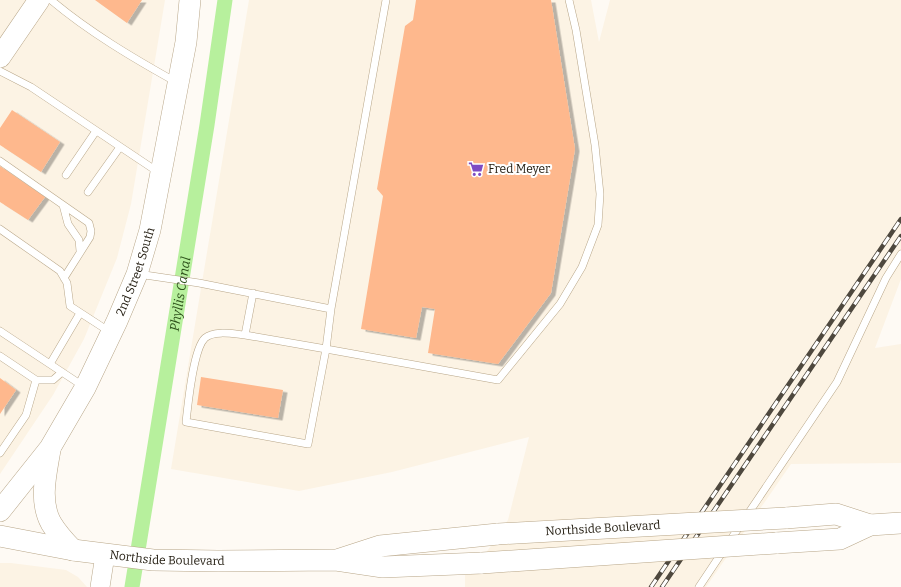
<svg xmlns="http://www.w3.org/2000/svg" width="901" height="587" font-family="Bitter,serif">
<defs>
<filter id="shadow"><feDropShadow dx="4.5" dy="2.5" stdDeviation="0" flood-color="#0004"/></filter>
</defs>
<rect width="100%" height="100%" fill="#fefaf4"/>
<!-- built -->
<path fill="#fcf3e4" d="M0,0h165l-34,204 -14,54 -33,81 -31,56 -53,79z
M249,0h342l8,42 11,-42h291v279l-26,69 26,-4v119l-110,1 -85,123h-241v-12l7,-1 36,-54 21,-83 -137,35 -93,19 -128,-22z
M0,563h11l55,7 12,7 9,10h-87z"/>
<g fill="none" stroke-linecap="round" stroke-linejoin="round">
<!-- canal -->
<path stroke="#b7f09d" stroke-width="15" id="s1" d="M132,587l75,-462 18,-125"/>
</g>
<!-- building -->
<path fill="#feb88d" filter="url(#shadow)" d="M95,0h47l-15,23z
M416,0h135l24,149 -24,144 -53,71 -70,-11 7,-44 -13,-2 -6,31 -55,-9 22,-133 -6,-7 28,-163 8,-6z
M12,110l48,32 -19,30 -41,-27v-17z
M0,166l45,31 -17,23 -28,-18z
M201,377l82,13 -5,28 -81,-13z
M0,378l16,12 -16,24z"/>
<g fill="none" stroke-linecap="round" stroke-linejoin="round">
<!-- lane casing -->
<g stroke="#b8a688" stroke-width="8">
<path id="lane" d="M51,0c38,32 82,58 125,82
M0,71l31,16 127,85
M0,161l89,62 2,8 -1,6 -26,41
M66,175l30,-44
M88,192l32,-45
M63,205l5,19 11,16 1,11
M0,229l60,42 7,12 3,23 40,26
M138,274l61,9 132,26 55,-309
M331,309l-5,40 172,31 62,-76 22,-37 16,-42 2,-31 -5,-49 -19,-115 -7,-30
M0,331l83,55
M245,335l81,14 -18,95 -122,-22c2,-17 7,-73 19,-84 9,-8 29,-4 40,-3l8,-42
M0,356l36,24 -10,35 -26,38
M50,364l30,-51
M36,380h17l9,-8
M729,542l108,-160 49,-104 15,-24
M699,587l24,-36"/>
</g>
<!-- secondary casing -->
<g stroke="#b8a688" stroke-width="20">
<path id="secondary" d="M100,587l5,-32"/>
</g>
<!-- primary casing -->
<g stroke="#b8a688" stroke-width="22">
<g id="primary">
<path d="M0,57l39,-57"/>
<path d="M50,450c-4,24 -11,51 1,73 6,10 14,19 22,27"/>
<path id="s2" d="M0,511l50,-63 35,-60 32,-67 20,-47 13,-44 36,-188 4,-42"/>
<path d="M786,518l50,-4 34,11"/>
<path id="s3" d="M0,536l73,14 80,10 65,1 118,-1 47,7 99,-4"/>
<path d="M776,543l64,-4 30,-14 31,-2"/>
<path d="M340,559l40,-13 118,-12"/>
</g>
</g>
<!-- lane -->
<use href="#lane" stroke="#fff" stroke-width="7"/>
<!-- secondary -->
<use href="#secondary" stroke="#fff" stroke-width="19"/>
<!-- primary -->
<use href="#primary" stroke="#fff" stroke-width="21"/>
<!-- rail casing -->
<g stroke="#4e483e" stroke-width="4.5">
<path id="rail" d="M651,587l250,-368
M662,587l239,-351"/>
</g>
<!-- rail -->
<use href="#rail" stroke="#fff" stroke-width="3" stroke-dasharray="9" stroke-linecap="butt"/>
<!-- primary-bridge casing -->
<g stroke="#b8a688" stroke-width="22" stroke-linecap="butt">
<g id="primary-bridge">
<path id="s4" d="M498,534l288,-16"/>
<path d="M482,563l294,-20"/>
</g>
</g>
<!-- primary-bridge -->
<use href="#primary-bridge" stroke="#fff" stroke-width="21"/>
</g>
<!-- icons -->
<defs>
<g id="supermarket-bare" transform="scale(1.2)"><path d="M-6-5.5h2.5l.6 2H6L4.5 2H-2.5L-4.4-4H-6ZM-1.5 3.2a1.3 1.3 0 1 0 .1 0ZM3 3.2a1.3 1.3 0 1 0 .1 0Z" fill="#7e4cc4" stroke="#fff" stroke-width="2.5" paint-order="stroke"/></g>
</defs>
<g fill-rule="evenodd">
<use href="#supermarket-bare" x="476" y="169"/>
</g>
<g text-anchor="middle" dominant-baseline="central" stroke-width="4" stroke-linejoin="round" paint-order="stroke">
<!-- poi labels -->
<g font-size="12" fill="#201a0e" stroke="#fff" text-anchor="start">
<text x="488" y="169">Fred Meyer</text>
</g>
<!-- street labels -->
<g font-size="12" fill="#201a0e" stroke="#fff">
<text stroke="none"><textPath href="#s2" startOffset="277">2nd Street South</textPath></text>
<text stroke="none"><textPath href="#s4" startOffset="105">Northside Boulevard</textPath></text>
<text stroke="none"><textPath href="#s3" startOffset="169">Northside Boulevard</textPath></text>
</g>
<!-- water labels -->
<g font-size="13" font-style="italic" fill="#2e521b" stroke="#fff">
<text stroke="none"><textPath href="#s1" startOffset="297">Phyllis Canal</textPath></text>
</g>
</g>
</svg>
